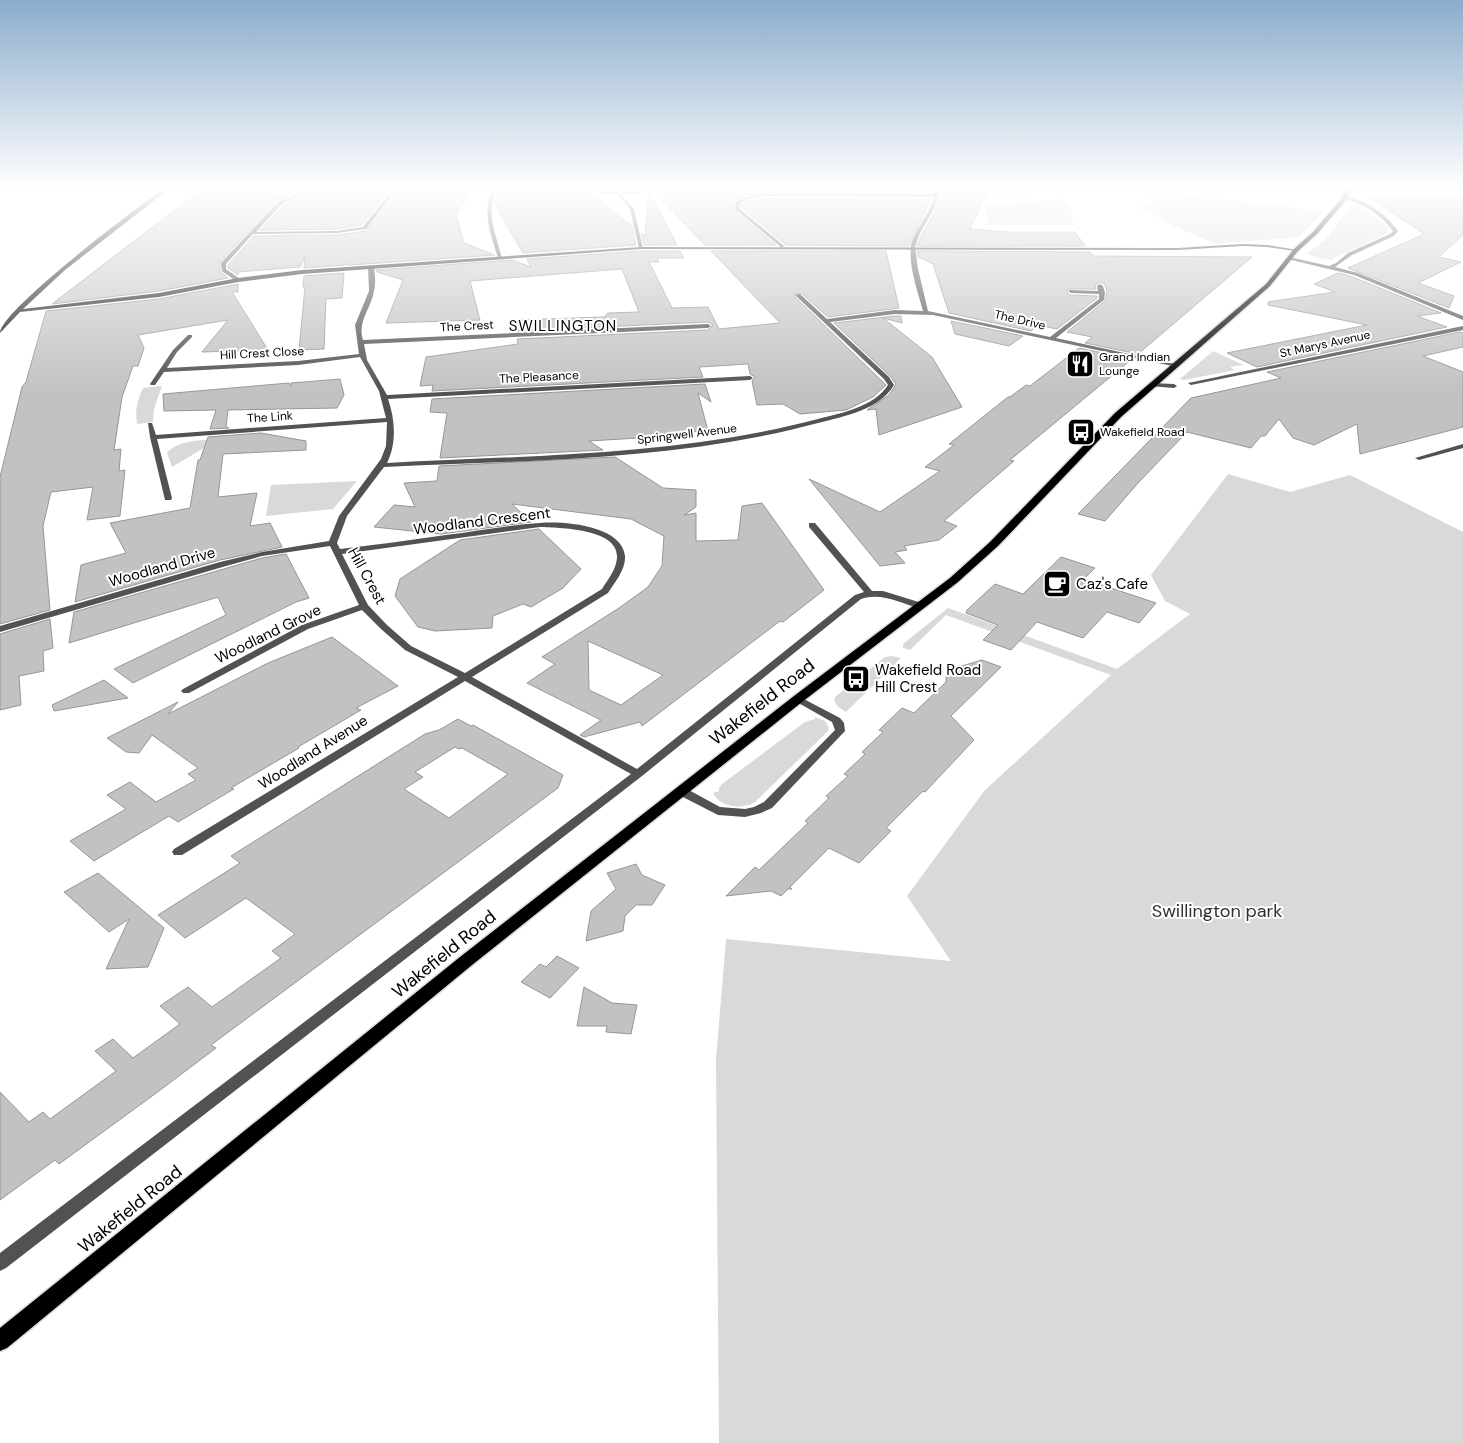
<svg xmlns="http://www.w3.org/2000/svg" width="1463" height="1443" font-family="'DM Sans',sans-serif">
<rect width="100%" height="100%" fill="#fff"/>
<!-- green -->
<path fill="#d9d9d9" d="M989,189h9l4,2 12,-2 16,10c-13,1 -24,1 -36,-5l-2,-5z
M1140,189h38l-2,5 148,17 -25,26 -84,7 -43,-19 -33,-18 8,-3 5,-4 -3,-5z
M1063,199l7,4 3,22h-84l-6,-20z
M1354,202l34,24 1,7 -46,21h-2l-10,6 -13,-2 -11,-4 19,-15z
M1213,351l31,14 -14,2 5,3 -51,10 -4,-1z
M162,386l-8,23 -1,13 -16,2c-2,-14 0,-23 6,-36z
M219,439l-47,28 -5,-14c11,-14 36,-12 52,-14z
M1228,474l62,18 60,-17 113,57v911h-744l-3,-384 10,-120 225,22 -44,-65 78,-106 126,-115 -165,-60 -36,35 -7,-2v-4l45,-36 169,61 73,-55 -25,-13 -14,-26z
M357,481l-24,28 -67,7 5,-31z
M892,656l9,2 -55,54 -8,-5 -4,-7 1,-3 50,-40z
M815,717l10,4 4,7 -1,3 -74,72c-14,6 -33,5 -41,-10l6,-2v-3l3,-4 83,-62 10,-3z"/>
<!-- building -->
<path fill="#c2c2c2" stroke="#969696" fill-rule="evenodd" d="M202,189h105l-29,11 -58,62v9l8,7 -69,13 -107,13z
M321,189h70l-29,36 -26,4 -76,1 24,-25z
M399,189l73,1 -16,24 8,29 31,12 -145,10 -5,-1v1l-41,3 1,-11 -5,10 -62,5v3l-10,-7v-3l26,-29 82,-1 30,-4z
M651,189h280v3h-166l-20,3 -12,6 2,10 41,34h-71z
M939,189h50l-19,40 37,3h68l10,14h-168l5,-12 13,-22 6,-16z
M584,190l-1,3h8l41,33 4,19 -113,8 -29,-50 4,-12z
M649,190l28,55h-33l-3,-12 4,3z
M1369,197l94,1v37l-24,22 22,5 -43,21 36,13 -5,12 -101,-40 76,-34z
M765,198l166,1 -22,47 -123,-1 -44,-37 -1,-3 8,-4z
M641,251h39l4,7h-27l2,4h-10l23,46 36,-1 11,22 61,-6 -69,-72h175l13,57 -71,9 -27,-24 -8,2 93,90 -13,12 -27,13 -46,4 -17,-10 -26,1 -5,-24 3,-4 -5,-3 -2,-10 -49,3 4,10 -271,14 1,-6 -13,1 6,-29 92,-13 -1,-5 191,-9 5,-5 -5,-3 -191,9 -1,-11 88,-3 4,-4 31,-1 -17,-43 -152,12 10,39 -94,3 17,-43 -26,-8 -1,-2 136,-10 19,7 -4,-8z
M917,251l173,1 3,4 159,1 -114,97 -53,-11 7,-6 -25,-5 38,-31 2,-9 -2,-7 -4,-3 -6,3 1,4h-28l-1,3 3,3 27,1v2l-40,31 -19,-4 -7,6 -82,-18 -16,-49 -15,-7z
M344,273l-2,25 -16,1 -2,50 -25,1 6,-63h-2l1,-11z
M1338,273l15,4 88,36 -24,3 30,11 -190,40 -30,-14 140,-28 -99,-20v-3l67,-10 -21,-8z
M238,284v8h-6l36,58 -66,2 26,-32 -90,15 6,13 -6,18h-5l-11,31 -8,53 7,-1 -2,22 6,-1 -5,46 -33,4 6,-33 -42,5 -8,34 7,84 -50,14v-147l22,-90 4,-5 20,-71 113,-12z
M895,316h6l1,7 -19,-5 49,39 30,50 -83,28 -3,-26 -9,1 22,-15 7,-11 -6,-8 -56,-53z
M951,321l72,15 -14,10 -54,-12z
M1460,332l3,1v14l-40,9 40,16v55l-103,27 -3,-30 -43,21 -21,-7 -14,-19 -14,17h-4l-10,12 -64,-16 -48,50 -34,39 -27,-7 113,-116 90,-20 -14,-6z
M1079,348l53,11 -122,101 4,1 -70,60 13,5 -18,14 -35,6 3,4 -12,2 10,11 -25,3 -71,-87 71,33 60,-41 -15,-4 29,-22 -5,-1 59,-47h2l16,-12 4,1z
M340,379l4,16 -7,13 -109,2 -2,17 3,1 -19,1 6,-19 -52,1 -1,-17 126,-11 2,3v-3z
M705,384l6,18 -13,-9 10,38 -54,3 1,3 -66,4 14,9 -163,8 7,-45 -17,-1 2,-13z
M261,433l45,8v9l-83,4 -5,43 39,-4 -7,33 20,-3 12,24 -62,13 -145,42 6,-37 45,-12 -16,-30 80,-15 8,-48h2l8,-23z
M615,457l48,31 33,2v17l-12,8 12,-2v28l42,-1 4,-34 20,-3 62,87 -41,32 -3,-1 -138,105 -2,-4 -56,15 -4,-2 21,-15 -74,-37 28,-19 -13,-7 77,-49 29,-21 14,-21 2,-30 -33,-17 -119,-15 19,18 -90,12 -67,-7 20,-22 21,2 -11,-24 33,-2 2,-15zM588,641l75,34 -42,30 -32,-15z
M539,529l42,40 -18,19 -32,19 -8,-3 -30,12 -1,12 -57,3 -17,-4 -23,-31 5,-17 60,-39z
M286,554l23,44 -13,4 -163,81 -19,-14 112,-54 -8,-18 -149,46 5,-31 188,-54z
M1061,557l34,11 -11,11 72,24 -17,20 -32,-11 -24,26 -46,-16 -26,28 -28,-10 15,-15 -32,-12 1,-3 28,-26 28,10z
M50,619l3,29 -10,3 1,20 -25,5 2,29 -21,5v-76z
M332,637l66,49 -42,22 5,2 -63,37 1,1 -68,40 3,1 -56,33 -9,-6 -75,45 -24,-20 56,-32 -19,-14 23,-13 26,20 40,-22 -8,-6 10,-6 -46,-33 -13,18 -13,-1 -19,-14 71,-36 -10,12 100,-51z
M982,660l19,7 -50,49 23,24 -49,52 -2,-1 -37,37 5,3 -32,32 -30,-15 -39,39 2,2h-4l-7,7 -10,-5 -45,5 29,-29 4,3 49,-47 -3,-2 24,-23 -3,-2 22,-20 -4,-2 21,-20 -3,-2 21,-20 -4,-2 23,-22 12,5 32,-31v-6l9,-8z
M104,680l24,18 -74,13 -2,-6z
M458,719l13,7 2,-1 90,50 -5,13 -347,257 5,3 -57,43 -100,73 -4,-4 -55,40v-108l29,30 14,-10 7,7 66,-48 -21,-20 18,-12 20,19 47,-34 -20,-18 28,-19 24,20 69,-49 -9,-7 23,-17 -49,-36 -61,40 -27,-23 82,-52 -9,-7 194,-122 14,-4zM455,747l4,2 3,-1 46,26 -59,44 -45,-29 19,-12 -8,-5z
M636,864l6,11 23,10 -13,20h-16l-11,11 -2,15 -37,10 5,-30 25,-22 -9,-16z
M98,873l66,55 -16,39 -42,2 23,-50 -20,13 -45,-40z
M557,956l22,12 -29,30 -29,-16 19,-18 6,3z
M584,987l28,16 25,2 -6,29 -25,-2 1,-6h-30z"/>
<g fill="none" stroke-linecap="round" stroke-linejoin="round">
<!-- primary casing -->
<g stroke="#dbdbdb" stroke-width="3">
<path id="primary" d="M1345,189h6l-4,10 -30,35 -19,17 -28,35 -149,131 -123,129 -40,36 -156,120 -330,263 -465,383 -7,3v-23l460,-371 334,-261 156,-118 40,-36 125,-129 151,-129 28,-35 19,-17 29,-34z"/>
</g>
<!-- street -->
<path fill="#525252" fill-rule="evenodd" d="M313,189h6l-36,14 -27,29 80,-1 27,-4 30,-38h4l-31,40 -30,4 -83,1 -27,30v5l14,10v2h-4l-14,-10 -1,-8 58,-62z
M493,189h4c-12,23 -1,46 5,69l-2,1 -2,-1c-7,-23 -17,-46 -5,-69z
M933,189h4l2,6 -6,16 -13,22 -5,14 3,22 10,42 122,26 49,-38v-5l-28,-1 -2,-1v-2l29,1 -1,-5 3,-2 3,2 2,7 -1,7 -48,38 119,26 2,1v2l-244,-52 -38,-1 -65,8 59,55 5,8c-15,25 -49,31 -76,38 -141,38 -289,37 -434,44l-37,49 -10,27 3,6c35,-4 70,-9 106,-14 31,-4 62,-10 94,-12 22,-2 82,2 85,33 1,13 -10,26 -17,37l-136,84 165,92 218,-174 9,-3 -55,-65v-4h6l57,68h11l39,12 1,2 -4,3c-19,-5 -38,-16 -58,-9l-219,177 -636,492 -6,3v-18l631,-479 -166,-93 -283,174h-8l-2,-3 2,-3 284,-172 -53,-27 -24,-21 -19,-19 -54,19 -119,64h-6l-2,-2 2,-2 119,-64 57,-20 -29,-59 -68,10 -36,10 -226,66v-6l220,-64 42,-10 67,-11 10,-25 42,-57 5,-13 1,-24 -230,17 15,59 -1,2h-6l-15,-63 -2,-14h4l4,12 230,-17 -7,-27 -19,-34 -62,8 -134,7 -9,13h-4l-1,-1 23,-34 15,-15h4v2l-15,15 -10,16 131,-7 61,-7 -4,-29 14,-34 -1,-24 3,-2 3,2c1,8 2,16 0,24 -3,18 -17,30 -11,49l345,-16 3,2 -3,2 -344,16 3,16 20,35 363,-19 3,2 -3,2 -362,19c7,20 9,44 -1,64 144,-8 291,-7 431,-44 23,-6 56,-12 70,-34l-4,-6 -89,-84 5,-1 27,25 68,-9 28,1c-5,-19 -18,-54 -10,-72 7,-15 17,-27 21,-42l-169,-1 -17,3 -9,5 1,5 44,37 -2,2 -46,-38 -1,-8 10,-5 20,-3h168zM540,527c19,1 79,1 77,31 -1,12 -9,21 -15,31l-137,84 -54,-27 -24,-21 -19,-20 -26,-51z
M599,192h42l-2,2h-18l13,15 9,40 -4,-1 -9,-39 -13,-15h-20z
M1343,197c22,1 43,17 55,34l-4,5 -42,19 -17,12 23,6 105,43v4l-109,-45 -67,-16 2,-2 40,9 7,-3 12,-10 42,-19 3,-3c-12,-16 -30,-28 -50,-32z
M1463,326v4l-272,55 -3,-2z
M1151,383l23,1 3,2 -3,2 -25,-2v-2z
M1463,444v4l-44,12 -4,-2z
M798,696l42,22 4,5 1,8 -73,77 -11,5 -16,4 -27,-2 -41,-21 -1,-3 1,-3h8l35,19 25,2 9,-2 10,-5 71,-72 -3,-8 -37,-21 -2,-2z"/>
<!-- secondary -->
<path fill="#1f1f1f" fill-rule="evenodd" d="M164,189h5l-104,81 -42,39 136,-16 79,-15 64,-8 339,-23 537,1 64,-4 25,1 31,5 -2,1 -29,-4 -25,-1 -64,4 -537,-1 -339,25 -64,8 -79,15 -139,15 -20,21c0,-22 138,-127 164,-144z"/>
<!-- primary -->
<use href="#primary" fill="#000" fill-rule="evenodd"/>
</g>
<!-- sky -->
<linearGradient id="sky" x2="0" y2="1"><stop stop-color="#8baccb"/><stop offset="0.48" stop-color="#fff"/><stop offset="1" stop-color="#fff" stop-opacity="0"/></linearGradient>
<rect width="1463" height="391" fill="url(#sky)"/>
<!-- icons -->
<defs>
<g id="restaurant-square" transform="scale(1.4375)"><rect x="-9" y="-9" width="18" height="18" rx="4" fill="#000" stroke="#fff"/><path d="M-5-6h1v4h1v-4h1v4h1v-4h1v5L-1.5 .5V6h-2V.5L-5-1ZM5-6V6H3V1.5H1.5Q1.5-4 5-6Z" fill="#fff"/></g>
<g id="bus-square" transform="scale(1.4375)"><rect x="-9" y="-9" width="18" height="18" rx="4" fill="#000" stroke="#fff"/><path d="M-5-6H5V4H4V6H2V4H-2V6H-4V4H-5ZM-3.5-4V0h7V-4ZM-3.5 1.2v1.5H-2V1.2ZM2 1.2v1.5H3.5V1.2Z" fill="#fff"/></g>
<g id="cafe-square" transform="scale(1.4375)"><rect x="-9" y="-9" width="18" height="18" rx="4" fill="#000" stroke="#fff"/><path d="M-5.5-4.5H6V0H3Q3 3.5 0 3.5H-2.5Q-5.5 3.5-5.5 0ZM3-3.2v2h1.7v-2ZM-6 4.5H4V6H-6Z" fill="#fff"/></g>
</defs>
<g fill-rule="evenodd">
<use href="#restaurant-square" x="1080" y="364"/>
<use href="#bus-square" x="1081" y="432"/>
<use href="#cafe-square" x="1057" y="584"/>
<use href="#bus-square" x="856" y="679"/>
</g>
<g text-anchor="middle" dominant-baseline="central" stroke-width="4" stroke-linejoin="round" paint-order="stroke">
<!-- far-street labels -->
<g font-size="12" fill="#000" stroke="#fff">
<text transform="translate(1020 320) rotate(13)">The Drive</text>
<text transform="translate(467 326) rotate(-3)">The Crest</text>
<text transform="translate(1325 344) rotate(-12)">St Marys Avenue</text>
<text transform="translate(262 353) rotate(-3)">Hill Crest Close</text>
<text transform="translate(539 377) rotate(-3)">The Pleasance</text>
<text transform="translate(270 417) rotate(-4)">The Link</text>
<text transform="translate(687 434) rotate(-7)">Springwell Avenue</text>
</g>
<!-- far-poi labels -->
<g font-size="12" fill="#000" stroke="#fff" text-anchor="start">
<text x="1099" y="357">Grand Indian<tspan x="1099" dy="14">Lounge</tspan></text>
<text x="1100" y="432">Wakefield Road</text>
</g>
<!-- far-quarter labels -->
<g font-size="15" letter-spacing="1" fill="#000" stroke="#fff">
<text x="563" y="326">SWILLINGTON</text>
</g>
<!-- street labels -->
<g font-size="15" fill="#000" stroke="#fff">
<text transform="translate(482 521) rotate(-7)">Woodland Crescent</text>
<text transform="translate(162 567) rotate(-16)">Woodland Drive</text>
<text transform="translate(367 576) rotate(61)">Hill Crest</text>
<text transform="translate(268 634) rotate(-26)">Woodland Grove</text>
<text transform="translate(313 752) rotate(-32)">Woodland Avenue</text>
</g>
<!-- poi labels -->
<g font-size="15" fill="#000" stroke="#fff" text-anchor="start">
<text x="1076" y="584">Caz's Cafe</text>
<text x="875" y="670">Wakefield Road<tspan x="875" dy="17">Hill Crest</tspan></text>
</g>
<!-- near-street labels -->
<g font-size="18" fill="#000" stroke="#fff">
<text transform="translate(762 702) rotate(-38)">Wakefield Road</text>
<text transform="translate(444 954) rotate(-39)">Wakefield Road</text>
<text transform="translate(130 1209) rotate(-39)">Wakefield Road</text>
</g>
<!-- near-park labels -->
<g font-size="18" fill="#303030" stroke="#fff">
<text x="1217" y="911">Swillington park</text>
</g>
</g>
</svg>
